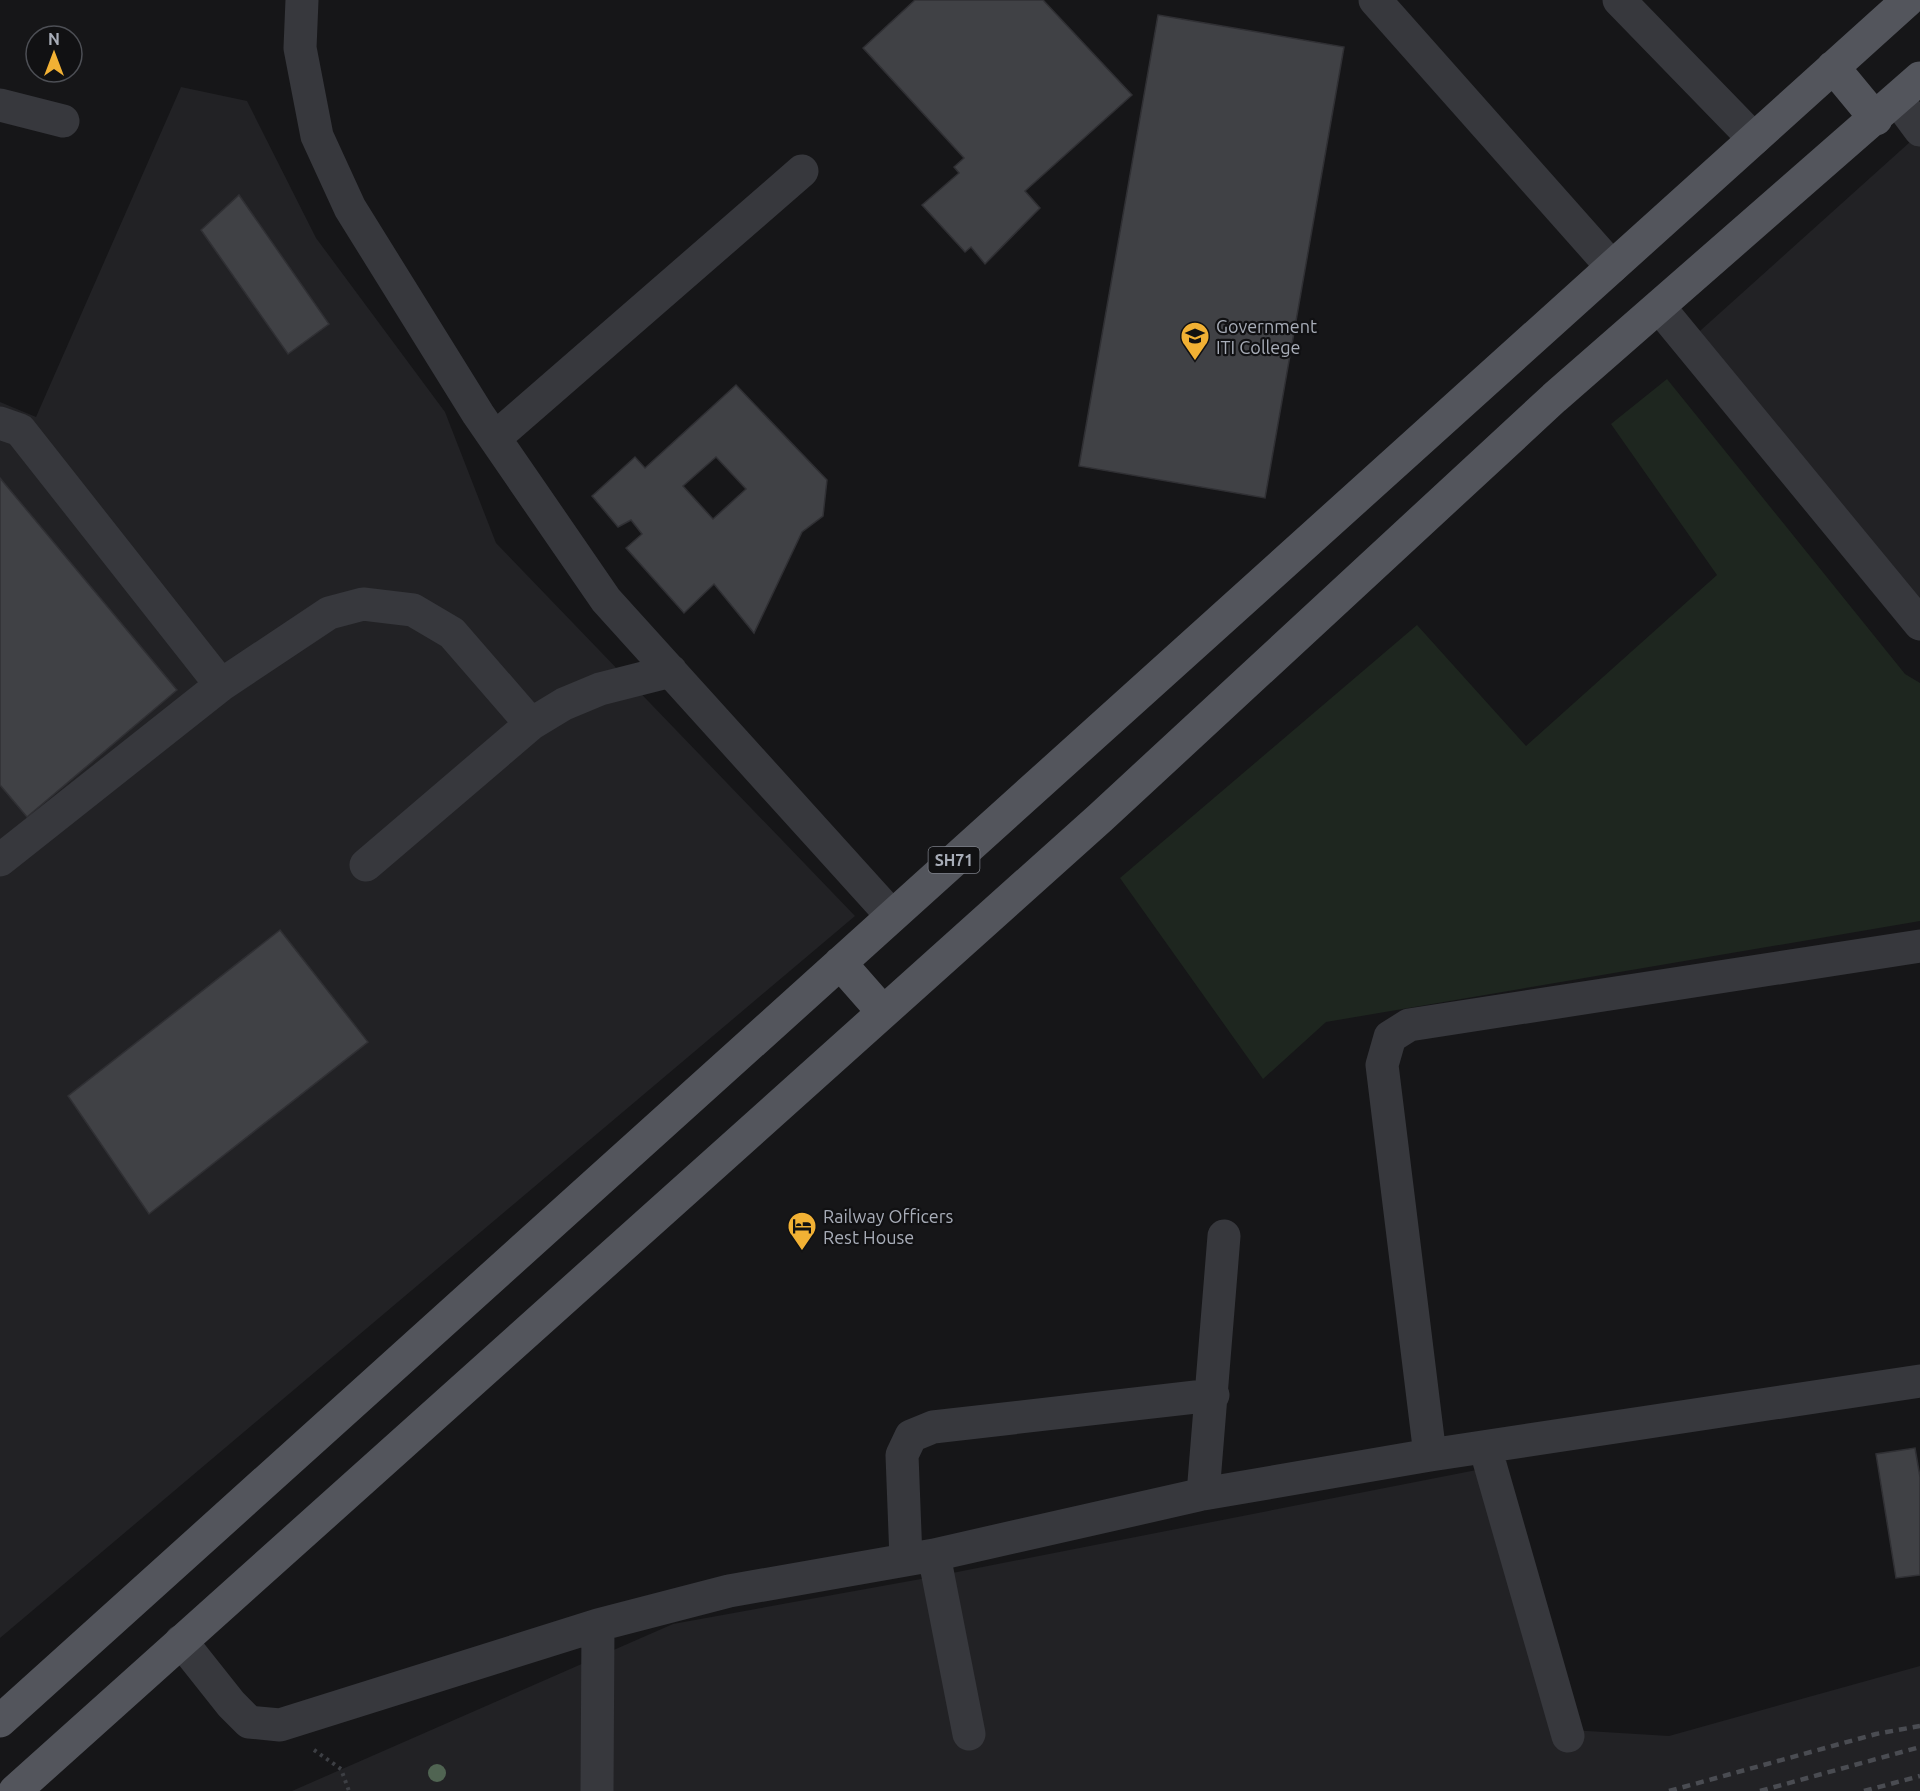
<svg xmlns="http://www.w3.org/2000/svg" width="1920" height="1791" font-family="Ubuntu,sans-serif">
<rect width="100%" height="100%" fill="#161618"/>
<!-- built -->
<path fill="#222225" d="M181,87l66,14 69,137 129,174 51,131 359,373 -855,722v-1236l36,15z
M1920,133v475l-229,-269z
M1497,1466l74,264 98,6 251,-70v125h-1628l381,-167 259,-47z"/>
<!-- green -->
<path fill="#1e261f" d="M1667,379l238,295 15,9v238l-594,101 -63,57 -143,-201 297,-253 109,121 191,-171 -106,-151z"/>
<!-- building -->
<path fill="#404145" stroke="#303034" stroke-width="1.5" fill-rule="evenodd" d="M915,0h128l89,95 -107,96 15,17 -55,56 -14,-17 -6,5 -43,-47 37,-32 -5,-6 10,-9 -101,-110z
M1158,15l186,32 -79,451 -186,-32z
M239,195l90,129 -41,30 -87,-124z
M736,385l91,95 -4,36 -21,16 -48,101 -40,-49 -30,29 -58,-65 16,-14 -11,-14 -13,7 -26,-31 43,-39 10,11zM716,457l30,32 -33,30 -30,-33z
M0,478l177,212 -150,127 -27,-32z
M280,930l88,112 -219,172 -81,-118z
M1915,1448l5,29v98l-24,3 -20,-124z"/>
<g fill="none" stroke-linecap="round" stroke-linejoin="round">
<!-- path -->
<path stroke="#3d3f44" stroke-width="4" stroke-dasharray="3 4.5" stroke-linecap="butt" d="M314,1750l27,19 8,22"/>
<!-- minor -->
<path stroke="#37383d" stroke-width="33" d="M302,0l-2,48 17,88 33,72 128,206 128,186 286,316
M1375,0l237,267
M1619,0l135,139
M1897,99l23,31
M0,105l63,16
M1659,307l261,317
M0,423l20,7 201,255
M495,438l307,-267
M0,860l221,-175 108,-72 34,-9 50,6 39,23 79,91
M366,865l165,-141 33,-20 36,-15 71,-18
M1485,1447l83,289
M1430,1455l-48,-390 8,-28 19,-12 511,-79
M1203,1494l21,-258
M934,1555l35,179
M906,1559l-4,-104 9,-19 22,-9 280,-32
M181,1641l50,63 18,18 31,3 318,-100 131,-34 205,-36 269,-61 227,-39 490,-74
M597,1791l1,-166"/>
<!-- major -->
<path stroke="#53555c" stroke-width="33" d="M1833,67l43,52
M840,963l43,49
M0,1721l1908,-1721
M15,1791l1085,-973 454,-420 366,-320"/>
<!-- rail -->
<path stroke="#4a4c52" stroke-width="4.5" stroke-dasharray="8 6" stroke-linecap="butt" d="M1669,1791l207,-57 44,-8
M1760,1791l160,-44
M1864,1791l56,-15"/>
</g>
<!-- trees -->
<circle fill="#506452" cx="437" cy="1773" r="9"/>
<!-- icons -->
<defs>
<g id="university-pin" transform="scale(1.5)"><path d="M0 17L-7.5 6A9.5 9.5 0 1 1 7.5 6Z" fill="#f2b134" stroke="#111113"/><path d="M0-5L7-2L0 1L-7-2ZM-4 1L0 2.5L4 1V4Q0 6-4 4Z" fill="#111"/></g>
<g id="hotel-pin" transform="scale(1.5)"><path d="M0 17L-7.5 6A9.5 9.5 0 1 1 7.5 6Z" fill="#f2b134" stroke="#111113"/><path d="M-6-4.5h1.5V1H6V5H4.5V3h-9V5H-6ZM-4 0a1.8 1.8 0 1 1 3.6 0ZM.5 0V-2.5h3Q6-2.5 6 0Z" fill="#111"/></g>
</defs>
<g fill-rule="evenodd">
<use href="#university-pin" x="1195" y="336"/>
<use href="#hotel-pin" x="802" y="1226"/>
</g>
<g text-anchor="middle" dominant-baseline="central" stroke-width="4.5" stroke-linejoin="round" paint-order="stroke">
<!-- shield labels -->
<rect fill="#111113" stroke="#7b7e86" stroke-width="1.5" x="928.5" y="847" width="51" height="26" rx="4.5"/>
<g font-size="16" font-weight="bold" fill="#a8adb8">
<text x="954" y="860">SH71</text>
</g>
<!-- poi labels -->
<g font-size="18" fill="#a8adb8" stroke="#111113" text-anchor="start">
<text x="1216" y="326">Government<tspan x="1216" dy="21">ITI College</tspan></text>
<text x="823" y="1216">Railway Officers<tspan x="823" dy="21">Rest House</tspan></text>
</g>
</g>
<!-- north arrow -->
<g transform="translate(54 54)"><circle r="28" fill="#111113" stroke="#4d4f55" stroke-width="1.5"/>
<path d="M0-4.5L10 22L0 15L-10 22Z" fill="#f2b134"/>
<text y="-9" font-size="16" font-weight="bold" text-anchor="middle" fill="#a8adb8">N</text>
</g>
</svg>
